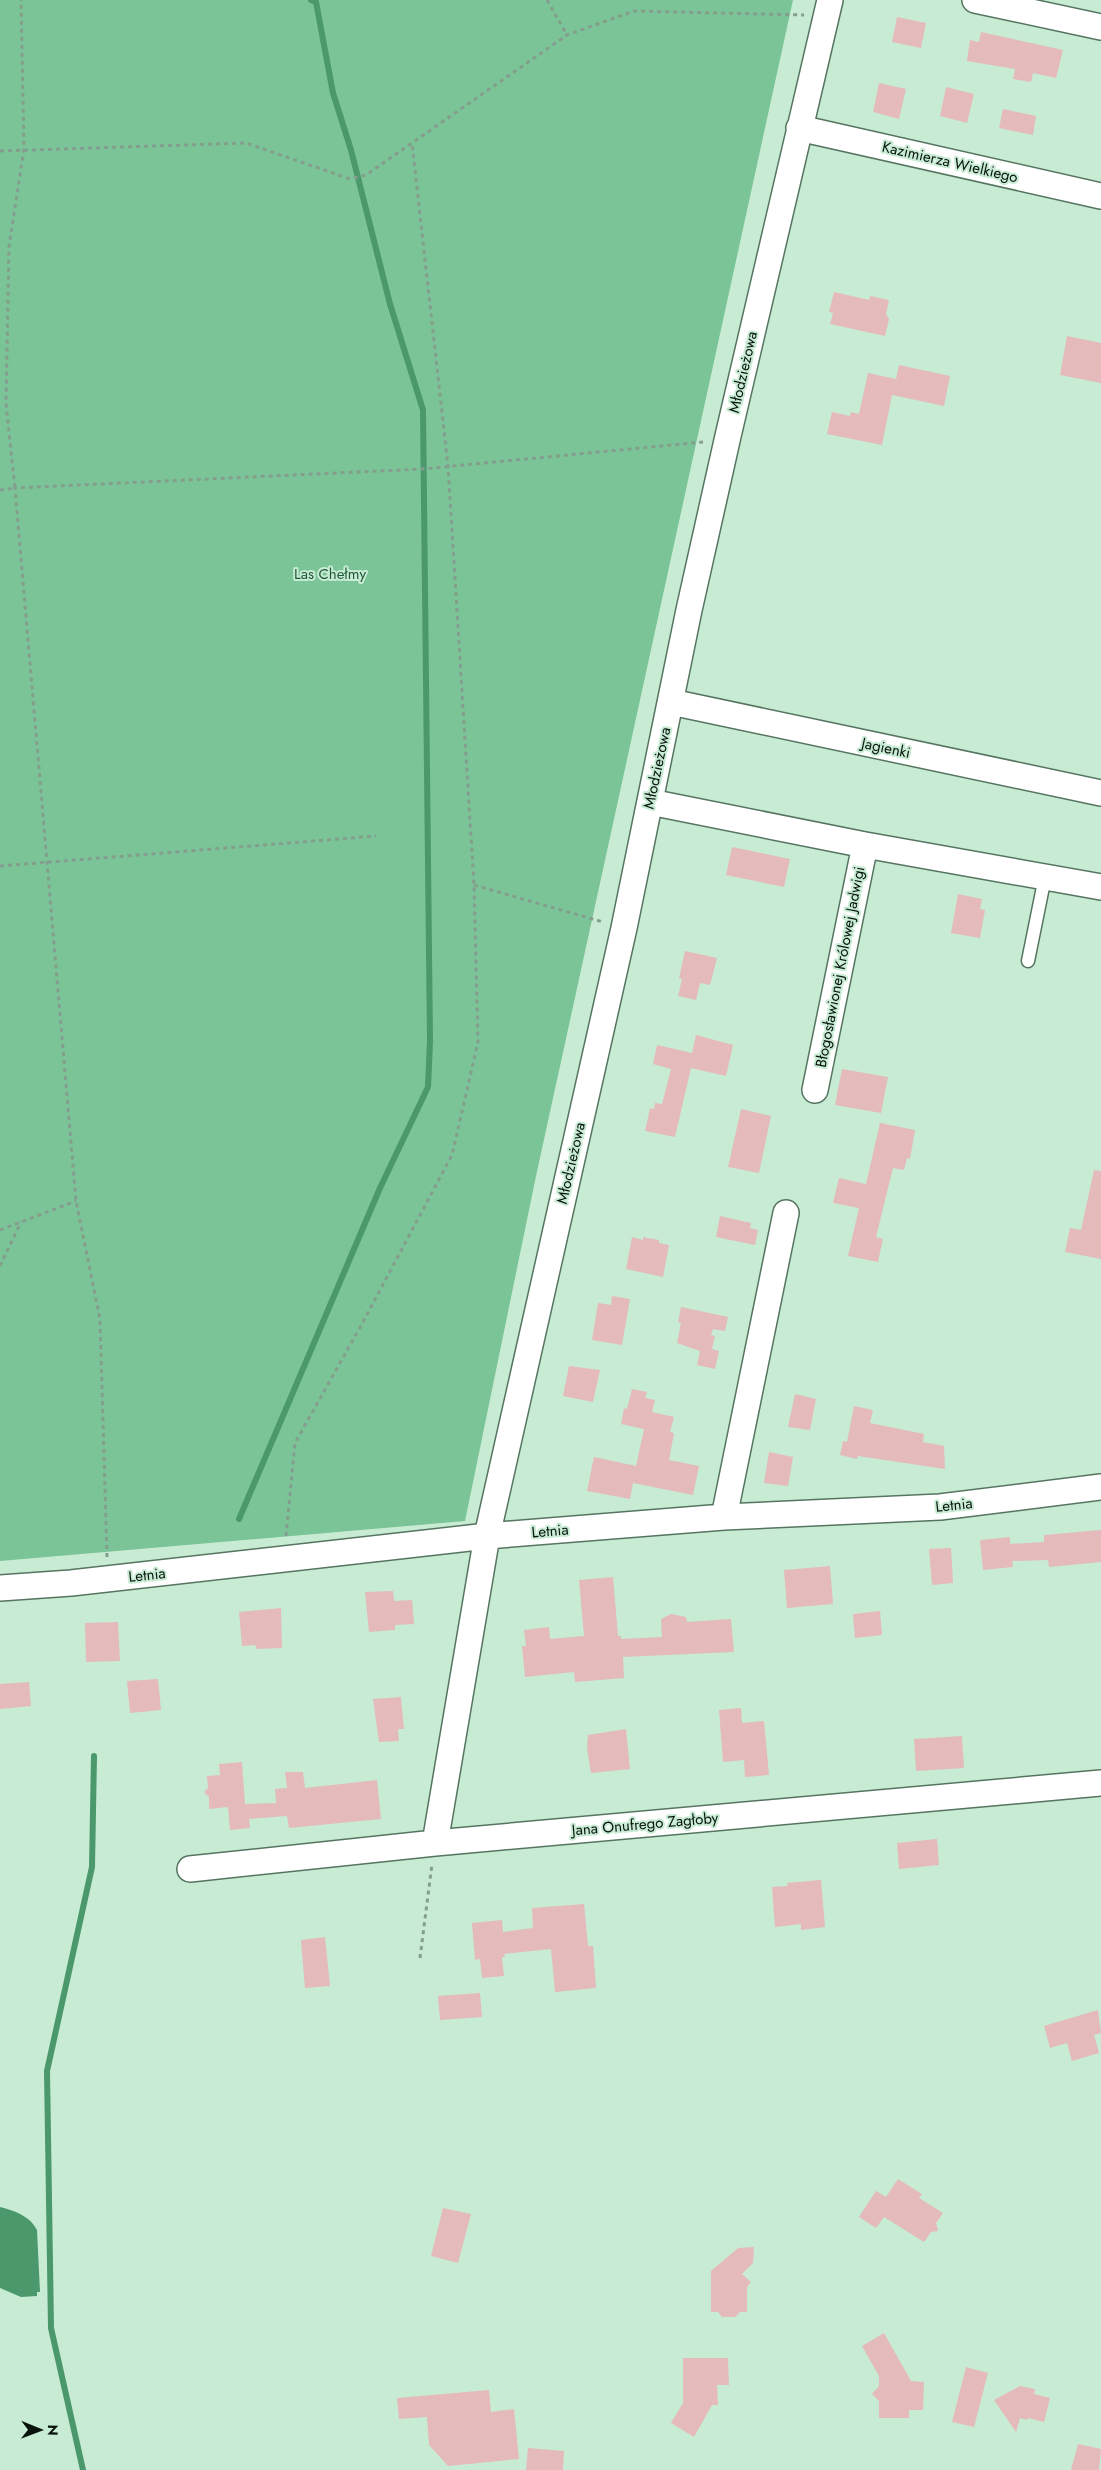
<svg xmlns="http://www.w3.org/2000/svg" width="1101" height="2470" font-family="Jost,sans-serif">
<rect width="100%" height="100%" fill="#c8ebd4"/>
<!-- green -->
<path fill="#7bc497" d="M0,0h793l-257,1176 -71,345 -465,40z"/>
<!-- water -->
<path fill="#4a986c" d="M0,2207c15,4 30,9 37,23l3,62h-3v4l-16,1 -21,-9z"/>
<g fill="none" stroke-linecap="round" stroke-linejoin="round">
<!-- stream -->
<path stroke="#4a986c" stroke-width="6" d="M239,1519l141,-331 48,-101 2,-46 -7,-631 -33,-106 -39,-154 -18,-57 -17,-91 -5,-2
M83,2470l-32,-142 -4,-257 45,-204 2,-111"/>
</g>
<!-- building -->
<path fill="#e4babb" d="M897,17l29,6 -5,25 -29,-6z
M981,32l82,18 -7,28 -23,-5 -2,9 -18,-3 2,-10 -48,-8 3,-21 9,2z
M879,83l27,6 -7,30 -26,-7z
M946,87l28,7 -7,29 -27,-7z
M1003,109l33,7 -3,19 -34,-7z
M834,292l35,8 1,-4 19,4 -3,14 3,5 -4,17 -55,-12 3,-11 -4,-1z
M1067,336l34,7v40l-41,-8z
M899,365l51,11 -6,30 -52,-11 -10,50 -55,-11 5,-22 18,4 1,-4 8,2 9,-41 28,6z
M732,847l58,12 -6,28 -58,-12z
M958,894l24,5 -2,10 5,1 -5,28 -29,-5z
M685,951l32,7 -7,27 -10,-2 -4,17 -18,-4 4,-17 -3,-1z
M696,1035l37,10 -7,31 -35,-8 -16,69 -30,-6 5,-23 4,1 1,-6 7,1 9,-35 -18,-5 4,-19 35,8z
M842,1069l46,8 -7,36 -46,-8z
M741,1109l30,7 -12,57 -31,-6z
M880,1123l35,7 -5,29 -3,-1 -3,12 -11,-2 -17,69 7,2 -5,23 -30,-6 11,-48 -26,-5 6,-25 27,6z
M1094,1170l7,1v88l-36,-7 5,-24 11,2z
M720,1216l31,7 -1,5 8,2 -3,15 -39,-8z
M632,1237l11,3v-3l16,3v3l10,2 -6,32 -37,-8z
M612,1296l18,3 -8,46 -30,-5 6,-37 13,2z
M681,1307l47,10 -3,14 -12,-2 -2,6 4,1 -3,13 7,2 -4,18 -18,-4 3,-14 -23,-8 4,-20 -3,-1z
M569,1366l31,4 -7,32 -30,-6z
M632,1389l15,3 -2,6 10,2 -3,12 22,5 -4,15 4,1 -5,27 30,6 -6,29 -60,-12 -3,16 -43,-8 7,-34 42,9 8,-37 -23,-5 3,-16 3,1z
M795,1394l21,5 -6,31 -22,-3z
M854,1406l19,4 -3,13 54,11 -1,8 21,4 1,23 -87,-13 -1,3 -17,-4 3,-14 4,1z
M769,1452l24,5 -5,29 -24,-3z
M1101,1530v32l-52,5 -1,-7 -36,1 1,6 -30,3 -3,-30 30,-3v7l34,-2v-7z
M951,1548l2,35 -21,2 -3,-36z
M830,1566l3,38 -46,4 -3,-38z
M613,1577l5,59h3v3l41,-2 -1,-18 10,-5 15,3 1,5 44,-3 3,33 -111,5 1,21 -49,4 -1,-10 -49,5 -3,-31h4l-2,-16 25,-3 1,12 34,-3 -5,-56z
M393,1591l1,10 18,-1 2,24 -19,1v5l-26,2 -4,-40z
M281,1608l1,40 -25,1 -2,-4 -13,1 -3,-34z
M880,1611l2,24 -27,3 -2,-24z
M118,1622l2,39 -34,1 -1,-39z
M158,1679l3,31 -31,3 -3,-32z
M29,1682l2,24 -31,3v-25z
M401,1697l3,32h-6l1,12 -20,1 -6,-43z
M741,1708l1,15 22,-2 5,54 -24,2 -1,-17 -21,2 -4,-52z
M626,1729l4,40 -39,4 -4,-25 1,-13z
M962,1736l2,32 -48,3 -2,-32z
M242,1762l3,42 31,-1 -1,-14 12,-1 -2,-16h18l2,16 72,-8 4,39 -92,9 -2,-12 -38,3 1,9 -20,2 -2,-23 -19,2v-12l-5,-5 4,-4 -1,-12 13,-1 -1,-11z
M937,1839l2,26 -40,4 -2,-26z
M821,1880l4,47 -24,3v-6l-26,3 -3,-40 16,-1 -1,-3z
M584,1904l4,42h5l3,42 -41,4 -4,-43 -47,5 1,3h-3l2,19 -22,2 -2,-19 -5,1 -3,-37 30,-3 1,12 30,-4 -1,-20z
M325,1937l5,49 -25,2 -4,-48z
M480,1993l2,24 -42,3 -2,-24z
M1098,2010l3,23 -7,2 5,18 -27,8 -5,-18 -17,5 -6,-22z
M898,2179l24,15 -3,4 24,15 -7,10 2,8 -7,1 -7,10 -40,-25 -8,11 -17,-11 17,-26 10,6z
M443,2208l28,6 -13,49 -27,-7z
M754,2247l-1,16 -11,11 9,8 -4,5v25h-7l-5,5h-13l-4,-5h-7v-41l27,-23z
M884,2333l27,48 13,1 -1,28h-14v8h-30v-17l-7,-7 7,-8v-10l-17,-30z
M683,2358h45l1,27h-12l1,20h-6l-18,32 -23,-14 12,-20z
M966,2367l22,6 -14,54 -22,-5z
M1020,2386l15,3 -1,5 16,4 -6,24 -16,-4 -1,2 -7,-2 -4,14 -22,-32z
M489,2390l2,22 23,-3 5,50 -71,7 -19,-21 -2,-28 -28,2 -2,-21z
M1078,2444l23,5 -2,21h-28z
M528,2448l36,3 -1,19h-37z"/>
<g fill="none" stroke-linecap="round" stroke-linejoin="round">
<!-- lane casing -->
<g stroke="#557560" stroke-width="15">
<path id="lane" d="M1028,961l17,-84"/>
</g>
<!-- street casing -->
<g stroke="#557560" stroke-width="28">
<path id="street" d="M975,0l126,27
M799,128l302,68
M671,702l430,91
M650,802l215,43 236,42
M815,1090l50,-245
M724,1517l62,-304
M0,1588l71,-5 416,-47 237,-19 216,-10 161,-20
M435,1843l52,-307 137,-608 65,-318 39,-174 102,-436
M190,1869l245,-26 666,-60"/>
</g>
<!-- path -->
<path stroke="#849e8d" stroke-width="3" stroke-dasharray="4 4" stroke-linecap="butt" d="M547,0l20,35
M0,151l246,-8 104,36 16,-4 201,-140 67,-24 170,4
M0,490l15,-2 -9,-84 3,-158 15,-97 -3,-149
M0,866l376,-30
M474,885l129,37
M0,1230l76,-29
M0,1266l21,-44
M286,1536l9,-93 68,-121 89,-167 26,-113 -4,-157 -26,-419 -36,-323
M107,1557l-7,-238 -24,-118 -61,-713 407,-19 281,-27
M420,1958l12,-94"/>
<!-- lane -->
<use href="#lane" stroke="#fff" stroke-width="12"/>
<!-- street -->
<use href="#street" stroke="#fff" stroke-width="25"/>
</g>
<g text-anchor="middle" dominant-baseline="central" stroke-width="4" stroke-linejoin="round" paint-order="stroke">
<!-- street labels -->
<g font-size="15" fill="#07130c" stroke="#c8ebd4">
<text transform="translate(950 162) rotate(13)">Kazimierza Wielkiego</text>
<text transform="translate(743 372) rotate(-77)">Młodzieżowa</text>
<text transform="translate(886 748) rotate(12)">Jagienki</text>
<text transform="translate(657 768) rotate(-78)">Młodzieżowa</text>
<text transform="translate(840 967) rotate(-79)">Błogosławionej Królowej Jadwigi</text>
<text transform="translate(571 1163) rotate(-77)">Młodzieżowa</text>
<text transform="translate(954 1505) rotate(-6)">Letnia</text>
<text transform="translate(550 1531) rotate(-5)">Letnia</text>
<text transform="translate(147 1575) rotate(-6)">Letnia</text>
<text transform="translate(645 1824) rotate(-5)">Jana Onufrego Zagłoby</text>
</g>
<!-- park labels -->
<g font-size="15" fill="#1f593a" stroke="#c8ebd4">
<text x="330" y="574">Las Chełmy</text>
</g>
</g>
<!-- north arrow -->
<g transform="translate(40 2430) rotate(91)" stroke="#c8ebd4" stroke-width="4" paint-order="stroke">
<path d="M0-4L9 19L0 12L-9 19Z" fill="#07130c"/>
<text y="-8" font-size="14" font-weight="bold" text-anchor="middle" fill="#07130c">N</text>
</g>
</svg>
